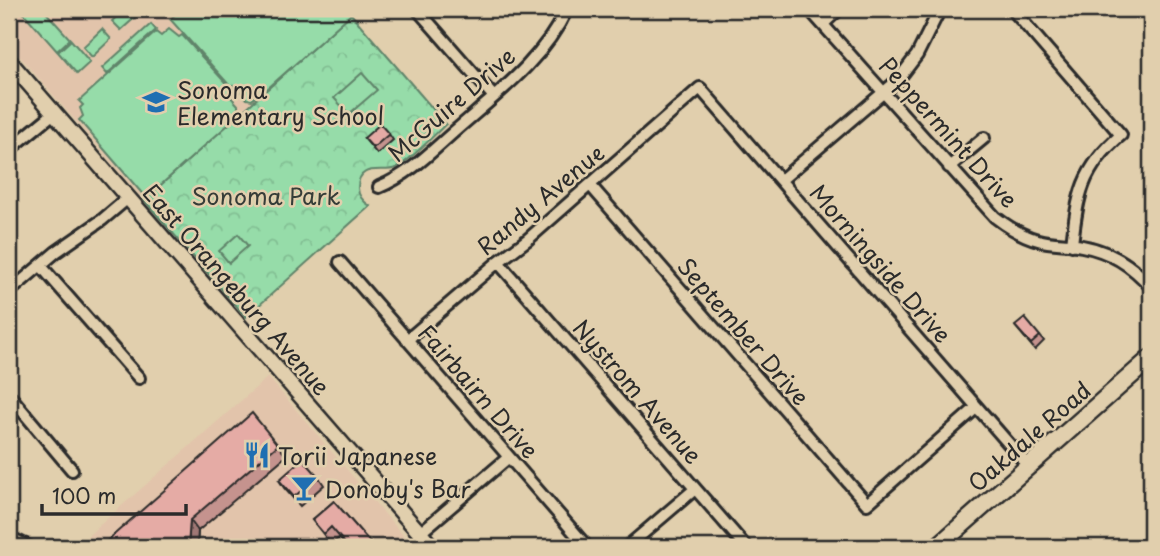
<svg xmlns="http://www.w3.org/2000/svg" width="1160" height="556" font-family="'Playpen Sans',sans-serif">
<defs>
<pattern id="park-crowns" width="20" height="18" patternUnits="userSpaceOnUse" patternTransform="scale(1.75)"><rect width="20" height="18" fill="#96dca9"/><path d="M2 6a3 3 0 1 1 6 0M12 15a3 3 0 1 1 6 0" fill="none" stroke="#81bd92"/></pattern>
</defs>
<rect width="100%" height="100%" fill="#e1cfad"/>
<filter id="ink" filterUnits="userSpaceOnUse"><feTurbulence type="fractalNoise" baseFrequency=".0143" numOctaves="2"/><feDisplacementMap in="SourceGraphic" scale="14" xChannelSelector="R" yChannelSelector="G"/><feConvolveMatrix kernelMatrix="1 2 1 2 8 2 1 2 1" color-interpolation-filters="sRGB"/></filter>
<g filter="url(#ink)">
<!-- built -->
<path fill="#e2c4ab" d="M9,9h337l5,5 -207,186 -135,-156z
M268,377l145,170h-338z"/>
<!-- park -->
<path fill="url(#park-crowns)" stroke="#60846a" stroke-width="2" d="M351,14l95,110c-13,12 -35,36 -50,44 -12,6 -38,-7 -38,20 0,9 6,14 12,18l-124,111 -102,-117z"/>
<!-- pitch -->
<path fill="#96dca9" stroke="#60846a" stroke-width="2" d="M20,9h23l27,30 -13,12z
M125,9h12l3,4 -19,17 -9,-9z
M182,9h164l5,5 -94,84 -2,-1 -3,3 -5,-1 -14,-14 -2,2 -61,-68z
M151,24l5,6 -49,44 -5,-6z
M102,29l9,10 -19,18 -9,-10z
M169,29l10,8 3,-2 50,55 -4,4 10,11v4l-11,10 3,4 -84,75 -67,-78 4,-4 -3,-8 3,-3 -4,-4 77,-69 5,4z
M71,40l19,22 -13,12 -19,-22z
M362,73l15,17 -28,24 -15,-16z
M238,234l10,12 -19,17 -10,-12z"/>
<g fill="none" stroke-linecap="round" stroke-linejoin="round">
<!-- minor casing -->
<g stroke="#2b2b2b" stroke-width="16">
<path id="minor" d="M417,9l77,88
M809,9l186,208c13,10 27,19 43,23 14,4 29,3 44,6 28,5 51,20 69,41
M1012,9l109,126c-39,33 -44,61 -49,110
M823,24l16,-15
M9,150l45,-37
M949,167l35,-29
M781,180l117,-100 19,-25 23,-46
M590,185l277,319 110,-97
M379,187c30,-12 53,-36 77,-57 41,-36 87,-70 111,-121
M340,262l247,285
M498,262l248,285
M41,266l98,112
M9,292l47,-40 46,-32 26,-22
M407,340l91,-78 29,-22 173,-152 329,379
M9,395l63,75
M420,533l89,-76
M9,540l8,1 12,6
M627,547l68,-58"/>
</g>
<!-- tertiary casing -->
<g stroke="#2b2b2b" stroke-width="19">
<path id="tertiary" d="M9,61l423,486"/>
</g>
<!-- secondary casing -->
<g stroke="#2b2b2b" stroke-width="21">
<path id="secondary" d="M937,547l214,-189"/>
</g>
<!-- minor -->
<use href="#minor" stroke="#e1cfad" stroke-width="10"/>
<!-- tertiary -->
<use href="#tertiary" stroke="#e1cfad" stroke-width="14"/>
<!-- secondary -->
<use href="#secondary" stroke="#e1cfad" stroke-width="16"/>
</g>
<!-- wall -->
<path fill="#c5938e" stroke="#2b2b2b" stroke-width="2" d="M389,134l4,6 -16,14 -13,-16z
M1015,326l25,10 4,5 -9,9z
M278,445l8,11 -88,75 -1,16h-83l-6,-7z
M318,476l6,9 -24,21 -16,-18 -5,-8z
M334,501l40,46h-27l-8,-9 -8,6 -19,-24z"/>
<!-- shaded-wall -->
<path fill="#a07874" stroke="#2b2b2b" stroke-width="2" d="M190,520l8,11 -1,16h-9z"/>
<!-- building -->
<path fill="#e5aba5" stroke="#2b2b2b" stroke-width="2" d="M380,124l9,10 -16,14 -9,-10z
M1025,318l15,18 -9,8 -16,-18z
M252,413l26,32 -88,75 -2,27h-73l-7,-7z
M303,459l15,17 -24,21 -15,-17z
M334,501l40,46h-26l-17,-20 -7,7 -12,-14z"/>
</g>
<!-- icons -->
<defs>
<g id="school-bare" transform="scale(2.1)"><path d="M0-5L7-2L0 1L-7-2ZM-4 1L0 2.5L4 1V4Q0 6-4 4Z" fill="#1f6fb2" stroke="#e1cfad" stroke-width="2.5" paint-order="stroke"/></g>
<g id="restaurant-bare" transform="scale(2.1)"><path d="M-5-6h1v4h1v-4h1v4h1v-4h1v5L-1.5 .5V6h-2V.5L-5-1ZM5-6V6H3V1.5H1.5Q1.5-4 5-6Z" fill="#1f6fb2" stroke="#e1cfad" stroke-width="2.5" paint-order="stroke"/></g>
<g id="bar-bare" transform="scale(2.1)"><path d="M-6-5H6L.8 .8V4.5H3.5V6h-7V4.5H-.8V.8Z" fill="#1f6fb2" stroke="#e1cfad" stroke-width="2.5" paint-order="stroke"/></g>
</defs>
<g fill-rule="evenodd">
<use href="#school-bare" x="156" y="102"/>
<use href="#restaurant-bare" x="257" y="455"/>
<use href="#bar-bare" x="304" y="488"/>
</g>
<g text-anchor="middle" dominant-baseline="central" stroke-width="5" stroke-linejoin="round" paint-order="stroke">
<!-- poi labels -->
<g font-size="23" fill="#2b2b2b" stroke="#e1cfad" text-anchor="start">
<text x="177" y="89">Sonoma<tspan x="177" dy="26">Elementary School</tspan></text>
<text x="278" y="455">Torii Japanese</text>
<text x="325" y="488">Donoby's Bar</text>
</g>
<!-- street labels -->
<g font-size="23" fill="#2b2b2b" stroke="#e1cfad">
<text transform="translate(451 104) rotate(-41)">McGuire Drive</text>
<text transform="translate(949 132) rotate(48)">Peppermint Drive</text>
<text transform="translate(540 199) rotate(-40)">Randy Avenue</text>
<text transform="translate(881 263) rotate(49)">Morningside Drive</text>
<text transform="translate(237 289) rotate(49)">East Orangeburg Avenue</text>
<text transform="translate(744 331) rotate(49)">September Drive</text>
<text transform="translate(479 391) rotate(49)">Fairbairn Drive</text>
<text transform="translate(638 391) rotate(49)">Nystrom Avenue</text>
<text transform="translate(1029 436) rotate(-41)">Oakdale Road</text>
</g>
<!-- park labels -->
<g font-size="23" fill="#363d38" stroke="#e1cfad">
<text x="266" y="195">Sonoma Park</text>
</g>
</g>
<!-- margin -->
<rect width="1160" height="556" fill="none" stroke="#e1cfad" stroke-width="35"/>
<rect x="18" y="18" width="1125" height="521" fill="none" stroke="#2b2b2b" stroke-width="2.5" filter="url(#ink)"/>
<!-- scale -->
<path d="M42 504v10h144v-10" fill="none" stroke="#2b2b2b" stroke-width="3.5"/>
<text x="52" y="504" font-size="21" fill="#2b2b2b" stroke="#e1cfad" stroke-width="5" paint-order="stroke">100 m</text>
</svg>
